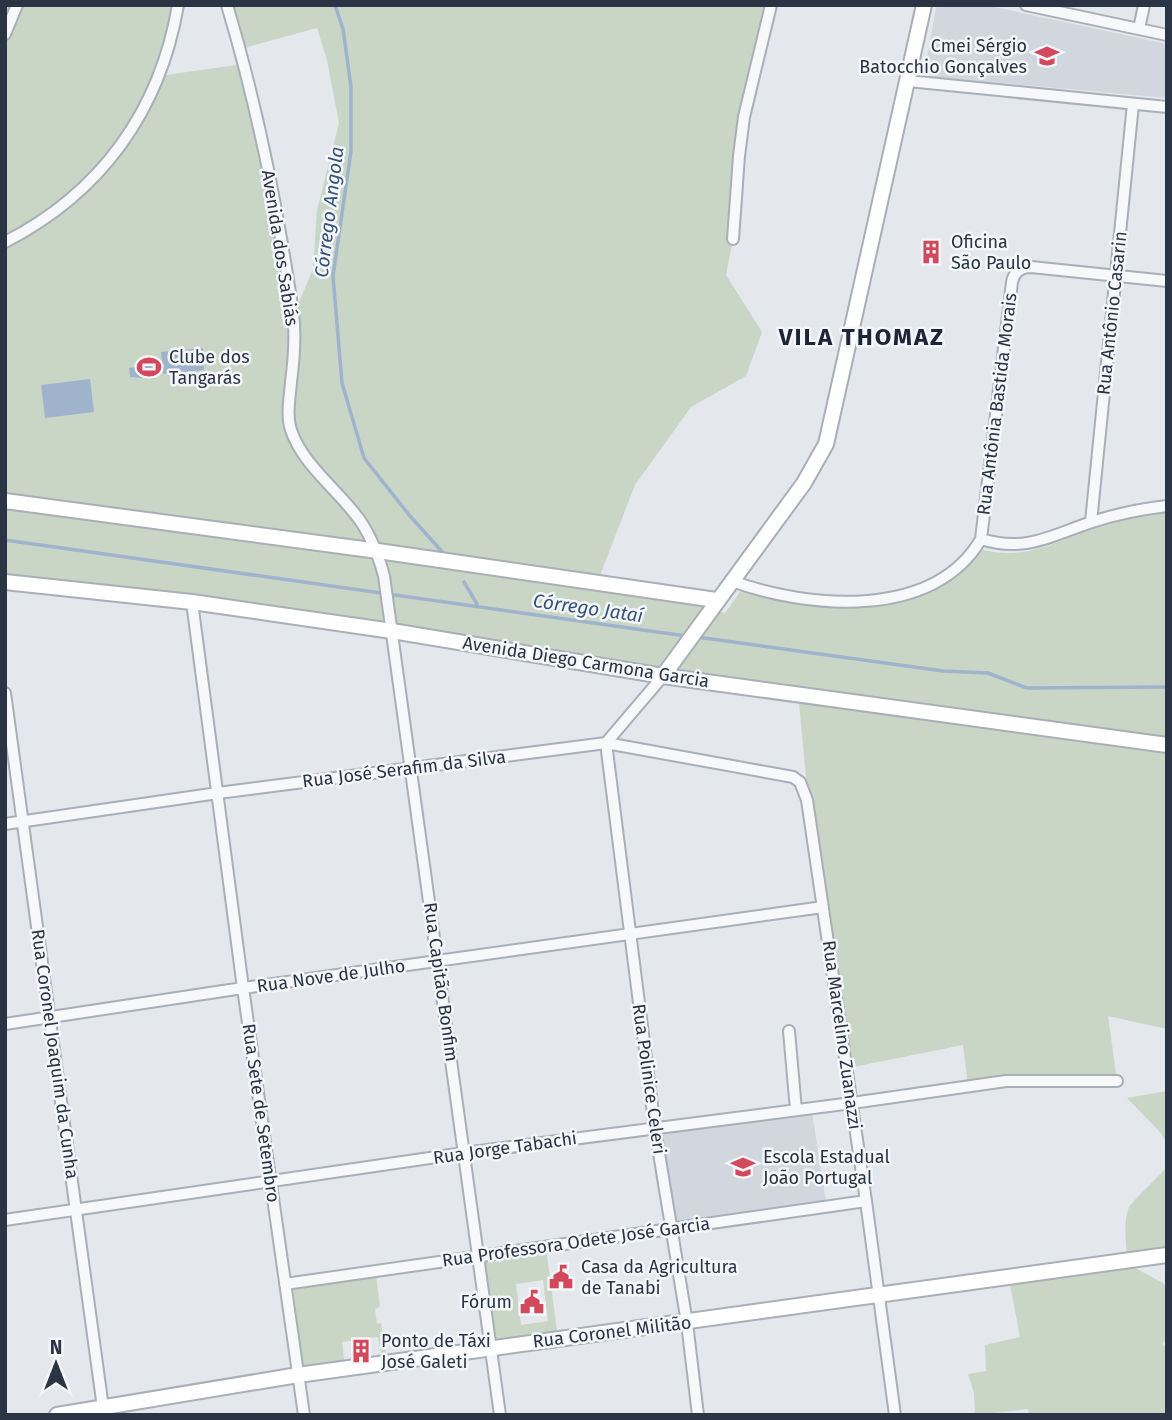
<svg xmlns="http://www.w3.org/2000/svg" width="1172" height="1420" font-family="'Fira Sans',sans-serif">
<rect width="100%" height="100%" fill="#e4e7ec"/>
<!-- built -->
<path fill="#d2d6de" d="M939,5h46l182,39v54l-232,-21 -10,-8 11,-61z
M812,1112l14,90 -152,22 -15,-92z"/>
<!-- green -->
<path fill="#c9d6c5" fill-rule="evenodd" d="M5,5h173l-19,71 84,-12 51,250 19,-45 4,-59 22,-87 -12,-63 -10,-32 -77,21 -13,-44h544l-17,64 -21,170 -7,36 36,57 -16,44 -55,31 -56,78 -38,98 -592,-82z
M5,507l374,49 306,46 40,11 15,-21 121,12 91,-28 31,-26c45,11 77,-11 120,-24 21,-6 42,-11 64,-14v230l-370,-50 -602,-95 -190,-23z
M799,703l368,48v278l-59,-13 9,65 -149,5 -5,-41 -110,22 -39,-261 -7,-18z
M1167,1091v52l-7,-11 -33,-34z
M1167,1167v84l-40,6c-1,-16 -4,-35 2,-50 2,-4 32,-33 38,-40z
M546,1248l12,90 -65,9 -12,-89zM543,1280l5,41 -27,4 -5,-41z
M1126,1263l37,20 4,6v49l-5,6 5,4v67h-138l-1,-6 -53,6 -1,-22 -6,-19 18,-3 -1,-26 35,-8 -11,-58z
M376,1275l4,32 -5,2 2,15 4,-1 6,36 -5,1 -4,-23 -36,5 3,23 -42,6 -10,-85z"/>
<!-- water -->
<path fill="#9fb4cc" d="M203,348l1,22 -41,4 -2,-22z
M151,365l4,14 -25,-2 -1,-9z
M90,379l4,33 -49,6 -4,-33z"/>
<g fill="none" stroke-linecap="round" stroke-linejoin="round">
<!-- stream -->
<path stroke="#9fb4cc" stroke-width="3.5" d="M335,5l8,24 8,58v64l-18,125 9,107 22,75 46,58 35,39
M5,540l681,96
M464,582l13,22
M697,637l246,34 45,2 39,15 140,-1"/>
<!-- street casing -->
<g stroke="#a9aeb7" stroke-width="14">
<path id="street" d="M227,5c30,100 51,205 66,308 3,23 1,46 -2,69 -1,15 -5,33 0,48 11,33 43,57 64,84 15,18 23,40 29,62l116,839
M1026,5l141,30
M1139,29l5,-24
M5,34l12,-29
M908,81l259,26
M733,239l6,-83 5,-39 27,-112
M5,242c96,-49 155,-131 173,-237
M1091,522l42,-418
M981,539c45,14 71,-4 111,-17 24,-8 50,-13 75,-16
M732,581c76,28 202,39 249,-42l31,-257c2,-10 9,-15 19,-15l136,14
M192,602l51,386 61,427
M5,693l99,722
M606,743l49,386 32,194 11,92
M606,743l57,-67
M5,824l213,-31 388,-50 187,34 7,5 7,18 59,401 29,214
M5,1024l238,-36 580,-81
M789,1031l7,79
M5,1220l459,-67 388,-50 154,-22h111
M285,1284l581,-83"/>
</g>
<!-- secondary casing -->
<g stroke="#a9aeb7" stroke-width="18">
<path id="secondary" d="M5,501l373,50 338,49
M5,582l187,20 200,29 271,45 504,69
M663,676l141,-193 22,-39 98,-439
M57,1415l241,-40 869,-120"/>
</g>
<!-- street -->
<use href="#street" stroke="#f7f8fa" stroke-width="10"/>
<!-- secondary -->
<use href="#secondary" stroke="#fff" stroke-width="14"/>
</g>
<!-- icons -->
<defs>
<g id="school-bare" transform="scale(1.89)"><path d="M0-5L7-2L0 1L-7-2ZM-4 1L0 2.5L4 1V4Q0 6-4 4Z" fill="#d1495b" stroke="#f4f6f9" stroke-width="2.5" paint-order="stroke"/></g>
<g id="building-bare" transform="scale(1.89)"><path d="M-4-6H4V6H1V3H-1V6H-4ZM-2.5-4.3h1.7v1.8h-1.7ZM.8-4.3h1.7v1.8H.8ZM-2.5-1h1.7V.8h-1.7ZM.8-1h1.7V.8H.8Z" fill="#d1495b" stroke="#f4f6f9" stroke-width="2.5" paint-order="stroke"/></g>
<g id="stadium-bare" transform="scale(1.89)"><path d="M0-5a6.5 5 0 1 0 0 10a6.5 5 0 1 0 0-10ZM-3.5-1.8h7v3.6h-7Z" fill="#d1495b" stroke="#f4f6f9" stroke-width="2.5" paint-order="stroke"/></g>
<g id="civic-bare" transform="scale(1.89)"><path d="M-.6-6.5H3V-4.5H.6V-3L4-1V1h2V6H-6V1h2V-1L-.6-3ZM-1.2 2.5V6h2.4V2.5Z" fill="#d1495b" stroke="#f4f6f9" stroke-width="2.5" paint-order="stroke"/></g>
</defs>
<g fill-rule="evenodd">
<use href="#school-bare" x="1047" y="56"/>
<use href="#building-bare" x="931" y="252"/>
<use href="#stadium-bare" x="149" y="367"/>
<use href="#school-bare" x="743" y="1167"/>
<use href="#civic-bare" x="561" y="1277"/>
<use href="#civic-bare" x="532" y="1302"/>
<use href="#building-bare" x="361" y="1351"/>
</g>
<g text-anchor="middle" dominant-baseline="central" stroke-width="5" stroke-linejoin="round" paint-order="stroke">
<!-- poi labels -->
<g font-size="18" fill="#2b3445" stroke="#f4f6f9" text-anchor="start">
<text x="1027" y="46" text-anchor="end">Cmei Sérgio<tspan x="1027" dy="21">Batocchio Gonçalves</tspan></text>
<text x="951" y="242">Oficina<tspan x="951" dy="21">São Paulo</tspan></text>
<text x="169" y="357">Clube dos<tspan x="169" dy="21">Tangarás</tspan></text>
<text x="763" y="1157">Escola Estadual<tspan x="763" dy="21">João Portugal</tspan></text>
<text x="581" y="1267">Casa da Agricultura<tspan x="581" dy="21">de Tanabi</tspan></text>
<text x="512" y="1302" text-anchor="end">Fórum</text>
<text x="381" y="1341">Ponto de Táxi<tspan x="381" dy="21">José Galeti</tspan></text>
</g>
<!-- street labels -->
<g font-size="18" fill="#2b3445" stroke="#f4f6f9">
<text transform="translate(280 248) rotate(81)">Avenida dos Sabiás</text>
<text transform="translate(1112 313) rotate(-84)">Rua Antônio Casarin</text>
<text transform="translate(997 404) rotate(-83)">Rua Antônia Bastida Morais</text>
<text transform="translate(586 662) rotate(9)">Avenida Diego Carmona Garcia</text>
<text transform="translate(404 769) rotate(-7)">Rua José Serafim da Silva</text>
<text transform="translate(331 976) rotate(-8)">Rua Nove de Julho</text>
<text transform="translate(441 982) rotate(82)">Rua Capitão Bonfim</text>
<text transform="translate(842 1035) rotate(82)">Rua Marcelino Zuanazzi</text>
<text transform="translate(55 1054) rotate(82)">Rua Coronel Joaquim da Cunha</text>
<text transform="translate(649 1079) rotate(82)">Rua Polinice Celeri</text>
<text transform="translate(261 1113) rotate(82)">Rua Sete de Setembro</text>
<text transform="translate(505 1148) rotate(-8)">Rua Jorge Tabachi</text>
<text transform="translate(576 1242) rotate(-8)">Rua Professora Odete José Garcia</text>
<text transform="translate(612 1332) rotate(-7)">Rua Coronel Militão</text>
</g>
<!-- water labels -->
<g font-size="19" font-style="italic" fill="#34527a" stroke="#f4f6f9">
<text transform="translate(329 212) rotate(-83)">Córrego Angola</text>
<text transform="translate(588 608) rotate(8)">Córrego Jataí</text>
</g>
<!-- district labels -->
<g font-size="24" font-weight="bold" letter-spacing="2" fill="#1d2536" stroke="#f4f6f9">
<text x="862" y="337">VILA THOMAZ</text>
</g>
</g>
<!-- border -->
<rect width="1172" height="1420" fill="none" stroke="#2b3445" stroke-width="14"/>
<!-- north arrow -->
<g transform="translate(56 1364)" stroke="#f4f6f9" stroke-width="5" paint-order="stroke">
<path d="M0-5L12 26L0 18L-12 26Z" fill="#2b3445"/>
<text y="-10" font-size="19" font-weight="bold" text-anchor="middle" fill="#2b3445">N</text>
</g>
</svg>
